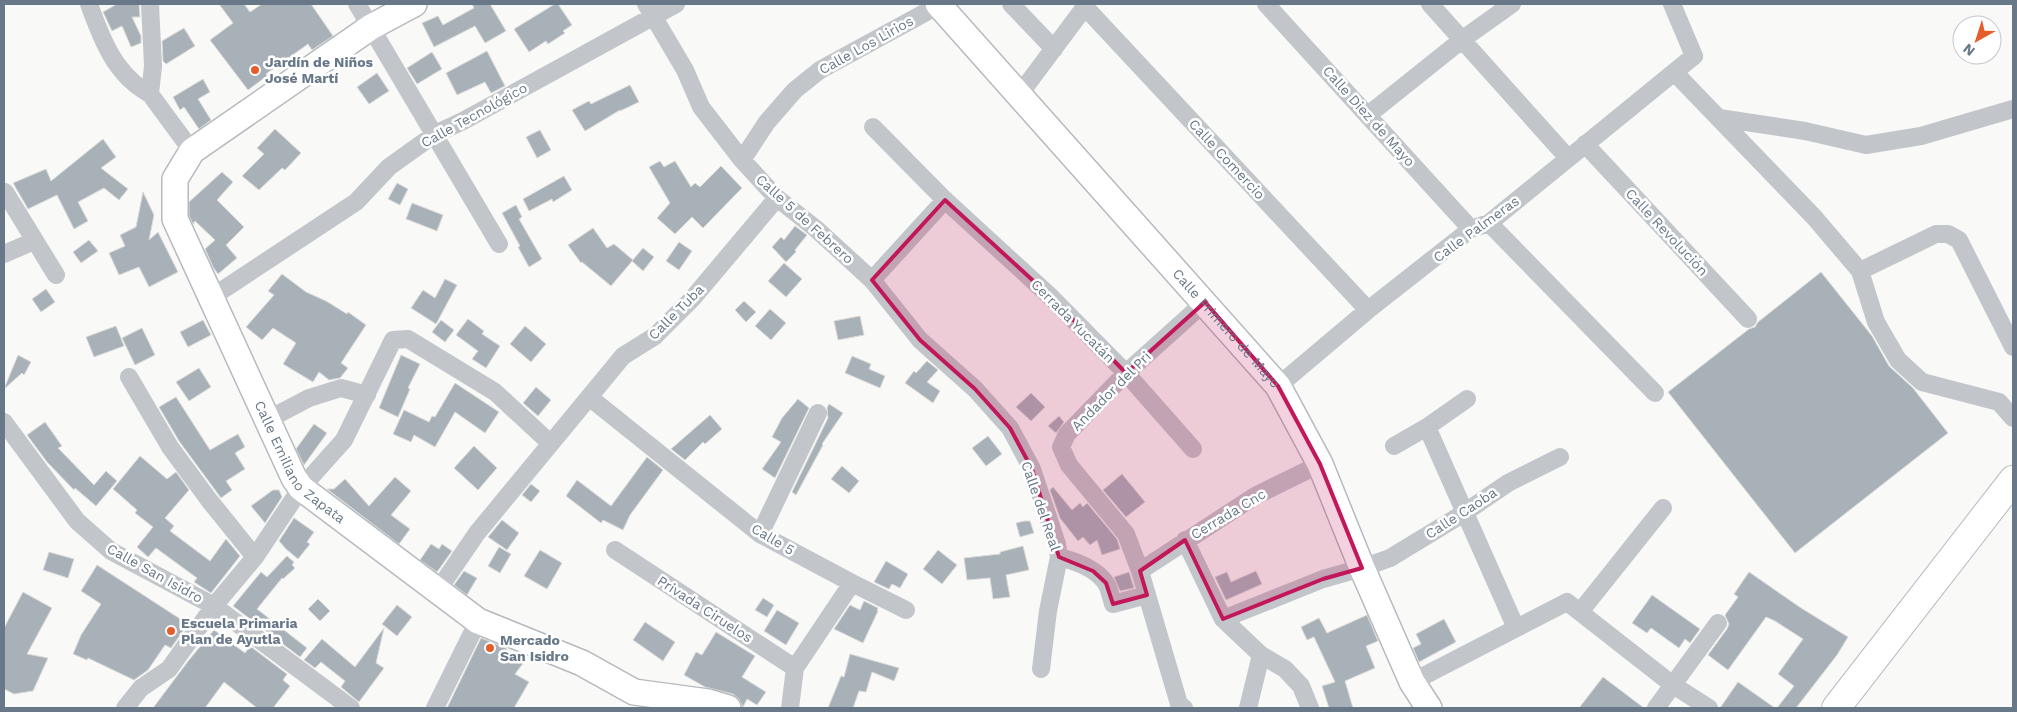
<svg xmlns="http://www.w3.org/2000/svg" width="2017" height="712" font-family="'Work Sans',sans-serif">
<rect width="100%" height="100%" fill="#f9f9f7"/>
<!-- building -->
<path fill="#a9b1b8" stroke="#dbdbd9" d="M117,4h22l1,13h-8l9,19v7l-10,4 -9,-21 -10,5 -9,-19z
M219,4h25l6,8 12,-8h49l22,32 -21,14 -4,-6 -42,30 1,2 -19,14 -38,-50 23,-17z
M472,4h18l16,27 -21,12 -10,-17 -41,21 -12,-24 16,-7 5,9 31,-17z
M555,4h3l14,21 -9,6 2,2 -17,11 -2,-3 -17,11 -15,-23z
M184,28l11,18 -29,18 -3,-3 -1,-20z
M487,51l18,35 -14,7 -6,-11 -28,13 -11,-22z
M432,52l10,17 -25,15 -10,-16z
M377,73l12,18 -20,13 -12,-17z
M203,79l7,13 -12,7 13,21 -12,9 -15,-22 -4,3 -7,-13z
M630,85l9,17 -19,9v-1l-35,21 -13,-21 17,-9 2,3z
M275,129l26,24 -16,17 -3,-2 -23,22 -17,-14 22,-22 -7,-6z
M540,130l11,20 -14,8 -11,-21z
M103,139l13,18 -15,11 27,21 -9,11 -15,-12 -26,14 10,19 -14,8 -17,-34 -29,14 -15,-26 33,-14 5,12z
M660,161l4,6 11,-6 16,26 4,-4 5,4 21,-21 21,22 -39,40 -11,-11 -17,17 -18,-16 13,-15 -21,-36z
M222,172l11,10 -16,18 27,27 -18,18 11,13 -19,16 -5,-7 -8,-18 10,-9 -20,-19 -2,3 -4,-8v-14z
M564,176l8,14 -19,12 -1,-3 -23,12 -6,-12z
M397,183l11,6 -8,16 -12,-6z
M143,192l11,23 -5,25 9,-8 20,40 -29,15 -10,-20 -20,8 -10,-22 16,-7 -5,-11 16,-8z
M412,203l31,12 -6,16 -31,-12z
M516,205l6,12 -3,2 23,40 -13,8 -11,-20 2,-1 -18,-33z
M795,226l12,9 -12,15 1,2 -10,10 -14,-15 9,-10 3,3z
M593,228l14,20 7,-4 19,16 -22,26 -29,-24 -1,1 -13,-18z
M89,240l9,11 -17,12 -8,-11z
M679,242l13,9 -13,19 -13,-9z
M643,248l11,9 -11,14 -11,-10z
M784,263l18,16 -16,18 -18,-16z
M1821,272l51,64 17,30 24,22 35,45 -153,120 -127,-161 81,-63 6,-2 3,-5z
M282,274l24,18 20,9 21,13 1,-2 18,13 -25,38 7,5 -8,10 -11,2 -10,-8 -6,10 -30,-18 13,-21 -23,-15 -11,12 -16,-13 28,-32 -6,-4z
M445,279l12,6 -21,39 -25,-16 12,-18 12,8z
M46,289l9,13 -14,10 -9,-13z
M744,301l12,11 -10,10 -11,-12z
M770,309l16,14 -15,17 -16,-14z
M860,316l4,19 -26,5 -4,-19z
M468,319l16,12 -2,3 18,12 -14,22 -14,-9 6,-8 -22,-16z
M203,320l8,15 -23,12 -8,-15z
M441,320l13,10 -9,12 -13,-10z
M116,326l8,20 -30,11 -8,-20z
M525,326l21,18 -15,18 -21,-18z
M142,328l13,27 -20,10 -13,-27z
M18,355l13,7 -7,13 -2,-2 -18,16z
M401,355l19,9 -12,24 2,1 -12,28 -19,-9z
M852,356l19,8 -2,5 16,7 -5,12 -35,-15z
M927,361l11,9 -11,12 13,9 -7,12 -28,-20 9,-12 2,2z
M199,368l12,19 -22,14 -13,-19z
M455,383l44,29 -14,21 -30,-21 -20,35 -21,-12 -3,7 -18,-8 11,-24 25,12 3,-6 3,1z
M536,387l15,13 -13,16 -15,-13z
M1031,393l14,14 -14,14 -15,-14z
M176,397l34,53 28,-16 7,13 -10,6 10,16 -19,12 6,9 -11,8 -42,-57 -20,-34z
M798,399l11,9 -34,70 -13,-9 19,-27 -9,-5 10,-19z
M829,404l14,9 -21,31 1,1 -27,50 -4,-3 36,-74 -1,-10z
M710,415l12,14 -17,15 -2,-2 -18,18 -14,-11z
M1059,416l5,6 -8,11 -8,-7z
M45,422l17,24 -4,2 36,37 12,-14 11,10 -21,25 -21,-18 -1,2 -27,-28 -20,-27z
M314,424l13,9 -23,32 -8,-16z
M988,436l14,18 -16,12 -14,-18z
M474,446l23,22 -19,22 -24,-22z
M140,456l27,23 9,-7 13,18 -24,28 9,8 -4,5 40,30 16,-22 14,17 -29,37 -17,-11 3,-4 -41,-30 -8,9 -11,-10 16,-20 -18,-14 2,-3 -24,-21z
M647,457l16,13 -33,45 -7,15 -20,-10 -2,3 -35,-27 11,-16 34,26z
M842,466l17,15 -10,12 -18,-14z
M1122,474l23,28 -19,15 -23,-27z
M395,477l16,14 -20,24 19,14 -11,15 -72,-55h7l11,-10 24,27z
M531,484l9,7 -9,11 -9,-7z
M1053,487l19,23 8,-7 3,4 4,-4 30,36 3,10 -18,6 -5,-15 -7,5 -7,-8 -5,4 -18,-23 -10,-28z
M273,490h6l3,7 -17,26 -14,-17z
M294,518l20,14 -7,10 3,2 -12,15 -12,-10 -7,-8z
M502,520l17,13 -12,17 -19,-13z
M1024,521h6l4,12 -14,4 -4,-14z
M431,544l8,5 3,-5 10,7 -15,21 -17,-12z
M1023,546l6,24 -23,5 4,22 -17,2 -3,-21 -23,2 -3,-22 36,-4v-2z
M499,547l12,7 -11,19 -12,-7z
M540,550l22,13 -15,26 -23,-13z
M938,550l19,15 -15,19 -19,-15z
M49,552l25,7 -6,19 -25,-8z
M287,556l7,6 -2,3 3,3 -12,11 -1,-1 -25,31 50,39 -7,9 -67,-51 28,-34 6,5z
M886,561l22,13 -8,14 -8,-4 -3,5 -15,-7z
M97,565l91,59 -17,24 -6,-3 -17,25 -14,10 -46,-22 -1,2 -14,-6 8,-19 20,-31 -20,-13z
M464,571l13,7 -10,17 -13,-10z
M1256,571l6,13 -36,16 -11,-23 12,-5 4,10z
M1129,572l5,16 -14,3 -6,-14z
M1749,572l52,36 47,29 -11,18 -41,53h-19l17,-22 -16,-12 25,-35 -28,-18 -9,-4 -38,53 -20,-15 19,-26 2,-5 -4,-9 13,-18 -4,-3z
M23,592l29,16 -25,46 21,4 -15,33 -19,3 -10,-5v-61z
M1652,595l48,34 -10,14 -5,-4 -6,9 -28,-20 -4,5 -15,-10z
M763,598l11,7 -7,12 -12,-7z
M318,599l12,12 -10,10 -12,-12z
M864,601l14,7 -1,2 1,1 -15,32 -29,-14 16,-24 10,5z
M397,605l15,12 -15,19 -15,-12z
M777,610l22,13 -13,22 -22,-14z
M1367,615l11,26 -12,5 9,22 -30,13 8,27h-24l-7,-22 13,-4 -21,-45 -7,3 -6,-13 18,-9 8,15z
M1444,619l12,23 -37,20 -6,-14 8,-4 -5,-10z
M645,622l30,20 -12,19 -30,-21z
M384,628l-8,35 8,5 -25,34 -18,-15 4,-6 -24,-19 -6,6 -11,-8 18,-21 33,28z
M214,630l31,23 5,-7 37,28 -4,6 7,6 -17,22h-16l-33,-26 -19,26h-52l36,-48z
M716,632l39,24 -13,21 24,15 -9,13 -10,-6 -4,8 -4,-8 -6,-5 -28,-7 -21,-12 12,-23 6,3z
M481,638l23,9 20,15 -9,12 14,8 -15,26h-67z
M850,654l49,14 -5,13 -22,-9 -6,20 -7,-1 -6,17h-25l13,-32 3,1z
M1603,677l41,31h-65z
M1738,682l37,26h-55z"/>
<g fill="none" stroke-linecap="round" stroke-linejoin="round">
<!-- secondary casing -->
<g stroke="#b5babf" stroke-width="28">
<g id="secondary">
<path id="s1" d="M414,4l-43,23 -179,124 -17,28v40l119,259 7,10 177,133 104,42 52,29 74,10 20,6"/>
<path id="s2" d="M938,4l340,382 42,78 42,104 50,114 17,26"/>
</g>
</g>
<!-- primary casing -->
<g stroke="#b6babf" stroke-width="30">
<path id="primary" d="M1836,708l177,-228"/>
</g>
<!-- street -->
<path stroke="#c2c6cb" stroke-width="18" d="M89,4c13,36 26,71 61,90
M150,4l3,62 -3,28 42,57
M357,4l142,240
M646,4l39,66 16,37 41,53 35,38 38,30 57,52 48,60 55,49 35,39 22,41 25,75 2,13 -11,54 -7,58
M1011,4l43,45
M1266,4l205,225
M1430,4l138,154
M1085,7l283,303
M1675,73l139,144 46,54 16,51 22,38 24,22 77,20 14,16
M1019,95l68,-91
M1368,115l95,-76 49,-35
M1719,118l86,13 61,14 55,-9 92,-27
M873,127l72,73 107,98 74,75 67,76
M1585,144l163,175
M742,160l25,-38 28,-32 25,-20 119,-65
M5,192l51,83
M1489,223l166,170
M4,254l30,-13
M1860,271l76,-37h12l11,6 54,107
M872,280l73,-80
M212,297l144,-95 33,-35 46,-33 28,-13 213,-117
M129,377l41,70 39,53 46,57
M1278,386l90,-76 103,-81 18,-6 205,-167 -22,-52
M589,397l171,137 92,49 54,27
M267,420l42,-22 32,-10 26,7
M4,422l73,99 34,30 103,55 137,102
M1427,427l89,201
M1394,446l33,-19 40,-28
M760,534l58,-121
M1185,540l38,79 38,36 24,14 16,17 9,22
M615,550l180,118
M1059,557c16,4 39,12 48,28 3,6 4,13 6,19l34,-9
M1140,571l115,-75 65,-32
M438,590l39,-57 146,-177 32,-20 37,-37 85,-101
M1580,612l83,-104
M1223,619l100,-40 39,-11 28,-10 74,-45 44,-30 52,-26
M1412,682l155,-80 106,83 36,23
M125,708l16,-20 28,-19 45,-63 41,-49 46,-69 43,-48 49,-100 15,-1 87,53 55,51
M435,708l43,-87
M790,708l5,-40 57,-85
M1184,708l-5,-4 -39,-133 -14,-37 -57,-69 -8,-18 6,-13 59,-61 79,-71
M1248,708l13,-53
M1656,708l62,-85"/>
<!-- secondary -->
<use href="#secondary" stroke="#fff" stroke-width="25"/>
<!-- primary -->
<use href="#primary" stroke="#fff" stroke-width="28"/>
</g>
<!-- marked area -->
<path fill="#c2185b" fill-opacity="0.2" stroke="#c2185b" stroke-width="4" stroke-linejoin="round" d="M945,200l107,98 74,75 79,-71 73,84 42,78 42,104 -39,11 -100,40 -38,-79 -45,31 7,24 -34,9 -7,-21 -13,-12 -34,-14 -27,-88 -22,-41 -35,-39 -55,-49 -48,-60z"/>
<!-- markers -->
<g fill="#e45e2c" stroke="#fff" stroke-width="2">
<circle cx="255" cy="70" r="5"/>
<circle cx="171" cy="631" r="5"/>
<circle cx="490" cy="648" r="5"/>
</g>
<g text-anchor="middle" dominant-baseline="central" stroke-width="5" stroke-linejoin="round" paint-order="stroke">
<!-- street labels -->
<g font-size="14" fill="#687888" stroke="#fff">
<text transform="translate(866 45) rotate(-29)">Calle Los Lirios</text>
<text transform="translate(474 115) rotate(-29)">Calle Tecnológico</text>
<text transform="translate(1369 116) rotate(48)">Calle Diez de Mayo</text>
<text transform="translate(1227 159) rotate(47)">Calle Comercio</text>
<text transform="translate(805 219) rotate(42)">Calle 5 de Febrero</text>
<text transform="translate(1476 229) rotate(-36)">Calle Palmeras</text>
<text transform="translate(1667 232) rotate(47)">Calle Revolución</text>
<text transform="translate(676 312) rotate(-45)">Calle Tuba</text>
<text transform="translate(1073 321) rotate(45)">Cerrada Yucatán</text>
<text stroke="none"><textPath href="#s2" startOffset="434">Calle Primero de Mayo</textPath></text>
<text transform="translate(1111 391) rotate(-45)">Andador del Pri</text>
<text stroke="none"><textPath href="#s1" startOffset="615">Calle Emiliano Zapata</textPath></text>
<text transform="translate(1041 506) rotate(71)">Calle del Real</text>
<text transform="translate(1461 513) rotate(-33)">Calle Caoba</text>
<text transform="translate(1228 514) rotate(-31)">Cerrada Cnc</text>
<text transform="translate(773 539) rotate(31)">Calle 5</text>
<text transform="translate(155 573) rotate(29)">Calle San Isidro</text>
<text transform="translate(705 609) rotate(33)">Privada Ciruelos</text>
</g>
<!-- poi labels -->
<g font-size="14" font-weight="bold" fill="#687888" stroke="#fff" text-anchor="start">
<text x="265" y="62">Jardín de Niños<tspan x="265" dy="16">José Martí</tspan></text>
<text x="181" y="623">Escuela Primaria<tspan x="181" dy="16">Plan de Ayutla</tspan></text>
<text x="500" y="640">Mercado<tspan x="500" dy="16">San Isidro</tspan></text>
</g>
</g>
<!-- border -->
<rect width="2017" height="712" fill="none" stroke="#687888" stroke-width="10"/>
<!-- north arrow -->
<g transform="translate(1977 40) rotate(219)"><circle r="24" fill="#ffffff" stroke="#c3c9cf"/>
<path d="M0-4L9 19L0 12L-9 19Z" fill="#e45e2c"/>
<text y="-8" font-size="14" font-weight="bold" text-anchor="middle" fill="#687888">N</text>
</g>
</svg>
